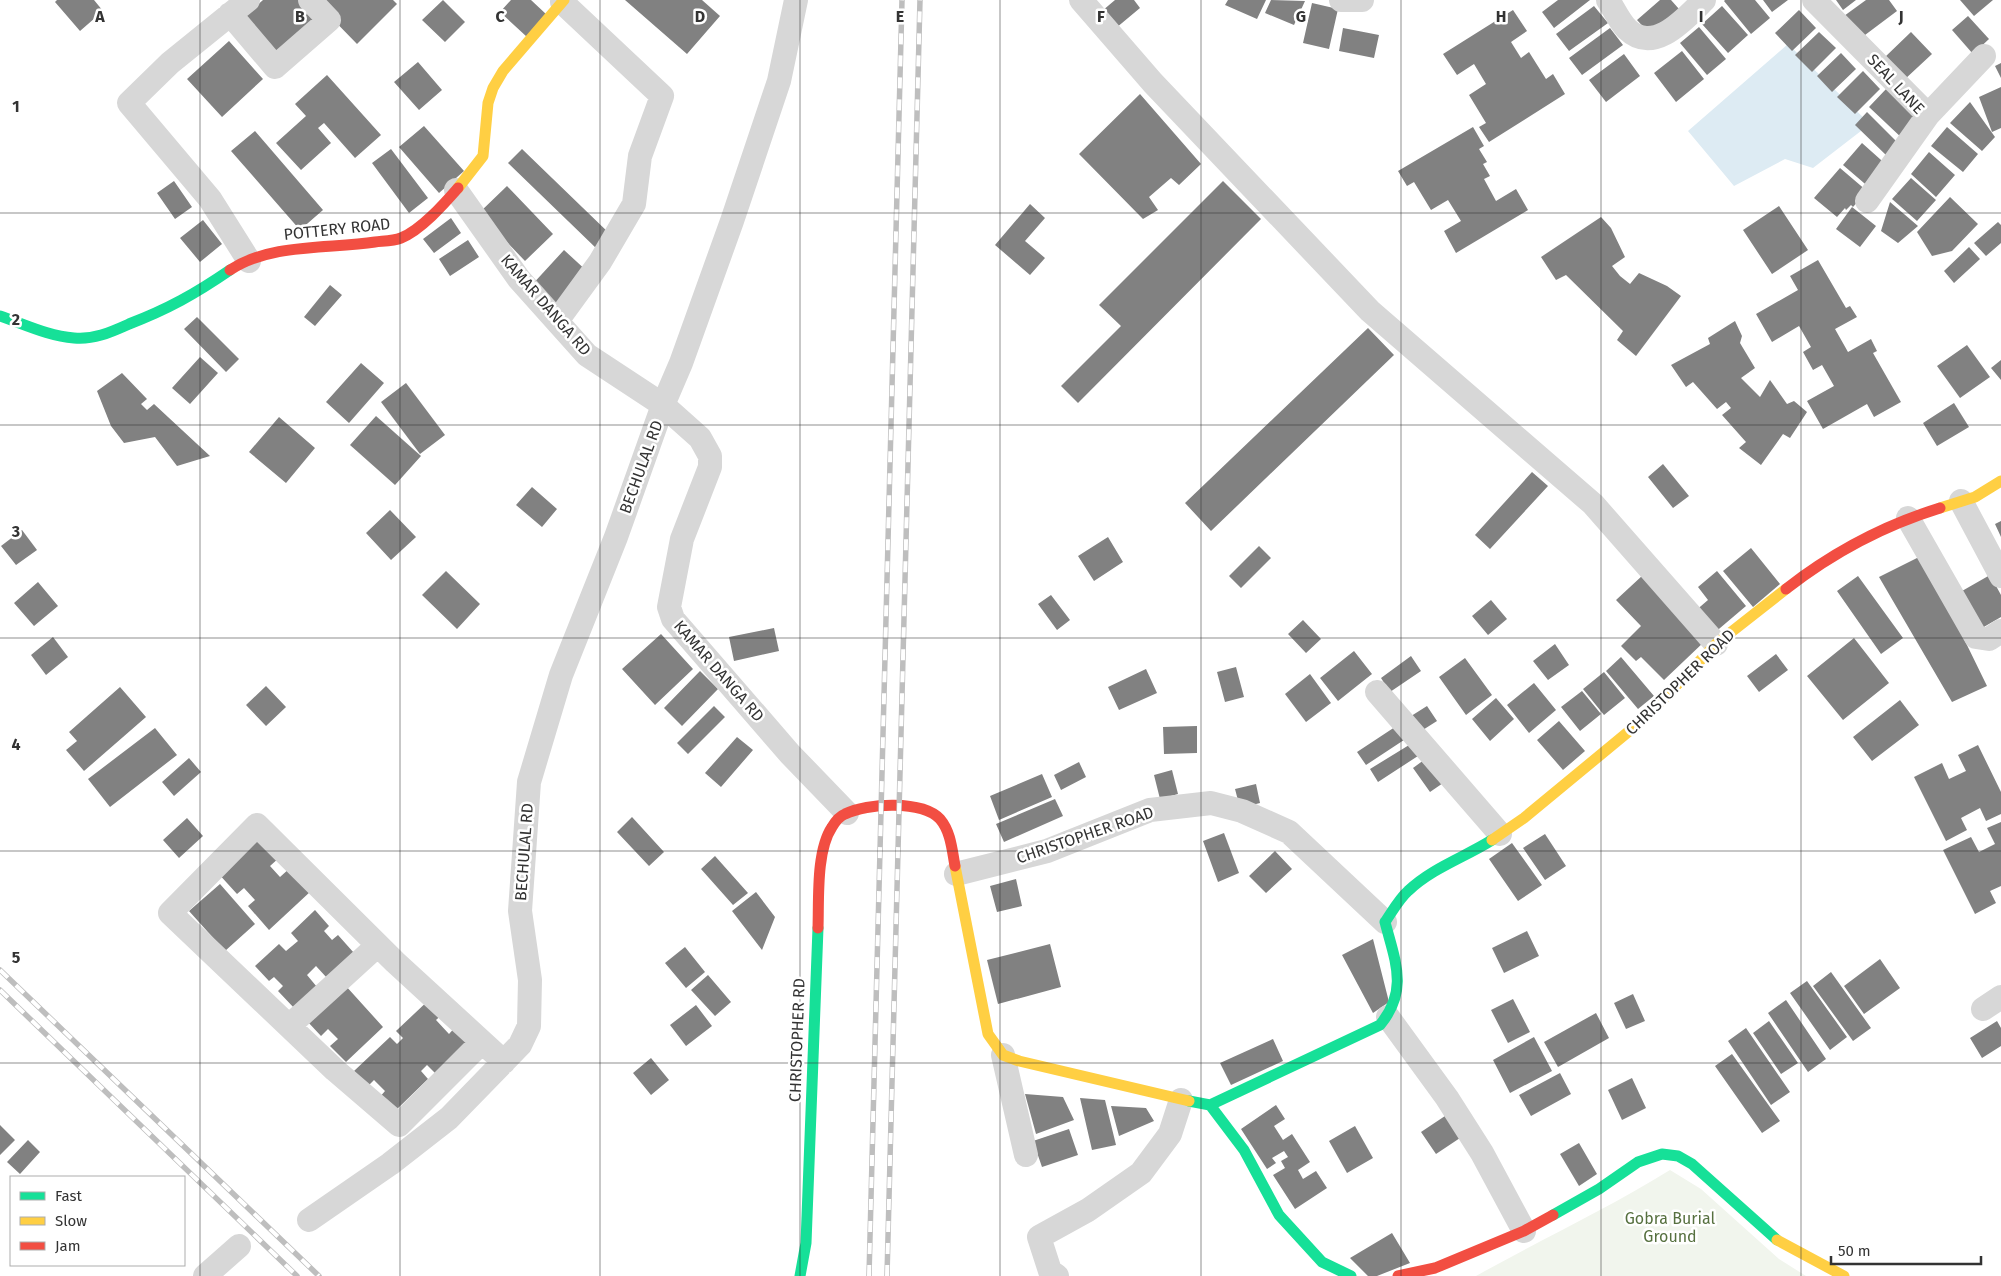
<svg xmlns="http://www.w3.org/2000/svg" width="2001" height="1276" font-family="'Fira Sans',sans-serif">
<rect width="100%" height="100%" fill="#fff"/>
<!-- green -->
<path fill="#f1f5ed" d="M1670,1170l31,19 78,70 27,17h-330c64,-36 131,-67 194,-106z"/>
<!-- water -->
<path fill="#ddebf3" d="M1788,44l82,80 -57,44 -28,-9 -51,27 -46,-55z"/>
<!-- building -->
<path fill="#818181" d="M57,0h37l9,11 -23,20 -25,-29z
M263,0h39l16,18 -42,38 -33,-38z
M326,0h67l4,4 -40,40 -37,-38z
M443,0l22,22 -20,20 -23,-22z
M511,0h20l16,15 -20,22 -27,-25z
M625,0h77l18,16 -33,38z
M1115,0h19l6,8 -24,20 -14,-17z
M1228,0h38l-9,19 -32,-14z
M1271,0l34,1 -11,24 -29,-12z
M1558,0h32l-36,28 -12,-16z
M1660,0h11l8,9 -29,25 -13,-14z
M1725,0h30l15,18 -19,16 -27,-33z
M1763,0h25l-16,12z
M1836,0h20l-13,10z
M1866,0h23l8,11 -36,27 -17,-22z
M1960,0h33l-19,16z
M1312,3l26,6 -9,40 -26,-6z
M1594,6l14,17 -39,28 -13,-17z
M1722,6l26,29 -20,18 -26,-29z
M1513,10l14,21 -16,11 10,16 8,-6 17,27 7,-5 12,20 -76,48 -10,-15 7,-4 -17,-28 17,-11 -12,-20 -17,11 -14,-21z
M1799,10l17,18 -24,23 -17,-18z
M1968,16l21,23 -16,15 -21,-24z
M1699,27l27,32 -19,16 -27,-32z
M1343,28l36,7 -5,23 -35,-7z
M1610,28l13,17 -41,30 -13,-17z
M1819,32l17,16 -24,24 -17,-17z
M1911,32l21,22 -28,26 -20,-22z
M229,41l34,38 -41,38 -35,-38z
M1682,51l22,28 -28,23 -22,-29z
M1841,53l15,16 -24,23 -15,-16z
M1624,54l16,22 -34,26 -17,-22z
M418,62l24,28 -23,20 -25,-28z
M2001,63v15l-6,-12z
M1863,71l17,18 -25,25 -18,-17z
M327,75l54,60 -26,23 -31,-35 -6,5 13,15 -30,27 -25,-27 30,-27 -11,-12z
M2001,87v41l-9,4 -13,-35z
M1887,88l35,33 -18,19 -35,-33z
M1140,94l61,70 -22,21 -8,-7 -22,19 9,13 -15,9 -64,-65z
M1970,102l25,35 -13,14 -32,-28z
M1867,112l32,32 -12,12 -32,-31z
M424,126l40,45 -25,22 -40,-46z
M1473,127l11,19 -5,3 8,13 -4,2 7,12 -6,3 12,22 20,-12 12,21 -72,43 -12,-22 17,-10 -13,-21 -17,10 -17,-28 -7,4 -9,-15z
M1947,127l31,27 -15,18 -32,-26z
M255,131l68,79 -23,20 -69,-79z
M1862,143l28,25 -19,21 -28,-24z
M391,149l37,49 -19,15 -37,-50z
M522,149l90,87 -14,14 -90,-87z
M1929,152l26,23 -19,22 -25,-23z
M1840,168l27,23 -14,16 -2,-2 -5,5 -1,-2 -8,9 -23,-19z
M1911,178l25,22 -19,21 -25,-22z
M174,181l18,26 -17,12 -18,-26z
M1223,181l38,38 -183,184 -17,-17 60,-60 -22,-21z
M507,186l46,48 -28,27 -46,-48z
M1950,197l28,27 -26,27 -20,5 -15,-24z
M1890,202l28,24 -20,17 -17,-12z
M1030,204l15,14 -20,23 20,17 -15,17 -35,-30z
M1779,206l29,44 -36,24 -29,-44z
M1852,207l24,19 -16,21 -24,-18z
M1601,217l10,11 14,29 -13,9 8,10 10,8 9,-11 28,13 14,10 -45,60 -19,-16 6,-9 -57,-56 -10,5 -15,-23z
M451,218l10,15 -27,20 -11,-14z
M203,220l19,24 -22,18 -20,-24z
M1998,222l3,3v18l-15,13 -12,-13z
M468,240l11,17 -29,19 -11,-17z
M1969,247l11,12 -26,24 -10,-12z
M564,250l25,23 -34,38 -25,-24z
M1818,260l28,48 4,-2 7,11 -22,12 13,23 23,-13 6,12 -4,2 28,49 -27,15 -7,-13 -44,25 -16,-28 27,-15 -12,-21 -9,5 -10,-18 8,-5 -12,-21 -27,16 -16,-28 42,-24 -8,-14z
M330,285l12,10 -27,31 -11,-9z
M197,317l42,42 -13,13 -42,-43z
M1735,321l7,15 -2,7 15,25 -14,10 19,19 10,-17 17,24 7,-3 13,11 -17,26 -7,-4 -22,31 -22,-17 7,-6 -24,-27 9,-7 -5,-6 -9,7 -24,-27 -7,5 -15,-22 39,-21 -2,-6z
M1368,328l26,27 -183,176 -26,-28z
M1967,345l23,32 -30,21 -23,-32z
M200,357l18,16 -28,31 -18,-16z
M2001,360v20l-10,-12z
M361,363l23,20 -35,40 -23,-21z
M122,373l25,26 -6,5 6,6 7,-6 56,52 -33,10 -22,-29 -31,6 -13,-17 -14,-35z
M406,383l39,52 -25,19 -39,-52z
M1954,403l15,24 -32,19 -14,-23z
M376,416l45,40 -26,29 -45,-40z
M279,417l36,31 -29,35 -37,-31z
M1663,464l26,32 -16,12 -25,-31z
M1532,472l16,14 -58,63 -15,-14z
M532,487l25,22 -15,18 -26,-22z
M390,510l26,27 -25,23 -25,-27z
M2001,521v16l-6,-13z
M22,530l15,20 -21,15 -15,-19z
M1108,537l15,25 -29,19 -16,-25z
M1259,546l12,12 -30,30 -12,-12z
M1751,548l29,36 -27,23 -30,-36z
M1923,555l64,131 -35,16 -73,-125z
M446,571l34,33 -23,25 -35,-34z
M1717,571l29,35 -33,28 -19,-22 14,-12 -10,-13z
M1643,575l62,66 -41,39 -23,-23 -5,4 -15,-15 20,-20 -25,-26z
M1990,575l11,20v22l-19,11 -20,-37z
M1858,576l45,62 -22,16 -44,-63z
M38,582l20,24 -24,20 -20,-23z
M1051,595l19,25 -13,10 -19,-26z
M1491,600l16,19 -19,16 -16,-19z
M1303,620l18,19 -15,14 -18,-19z
M774,628l5,23 -45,10 -5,-24z
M661,634l32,35 -38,36 -33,-36z
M53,637l15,20 -22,18 -15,-20z
M1854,638l35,45 -46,37 -36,-44z
M1555,644l14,21 -21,15 -15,-19z
M1354,651l18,23 -34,27 -18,-23z
M1776,654l12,16 -29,22 -12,-16z
M1411,656l10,15 -31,21 -9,-14z
M1621,657l33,39 -16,13 -32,-38z
M1465,658l27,37 -26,20 -27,-38z
M1236,667l8,30 -19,5 -8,-30z
M1146,669l11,24 -38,17 -11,-23z
M700,671l18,18 -36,37 -18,-18z
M1604,672l21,26 -21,17 -21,-26z
M1310,674l21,29 -25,19 -21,-28z
M1534,683l22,27 -27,23 -22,-28z
M266,686l20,21 -20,19 -20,-21z
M120,687l26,30 -62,54 -18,-21 11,-9 -8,-9z
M1582,691l19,23 -21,17 -19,-24z
M1496,698l18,21 -24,22 -18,-22z
M1900,700l19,25 -47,36 -19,-24z
M714,706l11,11 -37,37 -11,-11z
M1427,706l10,15 -19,12 -10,-15z
M1559,721l26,30 -22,19 -26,-30z
M1401,723l9,13 -44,29 -9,-13z
M1197,726v27l-33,1 -1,-27z
M155,728l22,27 -67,52 -22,-28z
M737,737l16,13 -32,37 -16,-14z
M1414,742l7,12 -43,28 -8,-13z
M1978,745l23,47v22l-15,7 -6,-13 -19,10 6,12 -21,11 -32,-64 28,-14 7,16 17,-8 -8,-16z
M1428,757l18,24 -16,11 -17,-24z
M189,758l12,14 -27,24 -12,-14z
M1079,762l7,15 -25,13 -7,-15z
M1172,770l6,24 -18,5 -6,-24z
M1042,774l10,23 -53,23 -9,-24z
M1256,784l4,19 -20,5 -5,-19z
M1055,799l8,17 -59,26 -8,-18z
M632,817l32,35 -15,14 -32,-34z
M187,818l16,18 -24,22 -16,-18z
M2001,822v64l-11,5 6,12 -21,11 -32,-64 28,-13 8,15 16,-8 -8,-16z
M259,833l21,24 -10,9 10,11 10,-9 21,23 -42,39 -21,-24 7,-6 -11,-12 -7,6 -20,-22z
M1224,833l15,40 -21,9 -15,-41z
M1545,834l21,32 -21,14 -22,-32z
M1512,843l30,42 -24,16 -29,-42z
M1275,851l17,18 -26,24 -17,-17z
M715,856l33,37 -15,12 -32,-36z
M1016,879l6,27 -25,6 -7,-26z
M220,884l35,40 -30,27 -36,-40z
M756,892l19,25 -13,33 -30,-39z
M315,910l14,16 -5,5 8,9 6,-5 16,18 -27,25 -11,-12 -9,9 10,12 -22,22 -17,-18 5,-5 -9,-9 -5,4 -14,-15 24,-22 7,7 12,-10 -7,-8z
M1527,931l12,25 -35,17 -12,-25z
M1373,939l16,63 -16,11 -31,-58z
M1050,944l11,43 -63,17 -11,-44z
M685,947l20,25 -19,16 -21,-25z
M1880,959l20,29 -36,26 -20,-28z
M1831,972l40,56 -18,13 -40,-55z
M708,975l23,27 -16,14 -24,-26z
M1807,981l40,56 -17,13 -40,-57z
M345,985l38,42 -37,35 -16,-16 8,-7 -10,-10 -7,7 -14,-15z
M1633,994l12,27 -19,8 -12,-26z
M432,997l14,14 -10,9 13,14 9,-10 14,14 -37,35 -8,-8 -6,6 7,8 -35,34 -14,-15 6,-7 -11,-11 -6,6 -14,-15 36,-34 7,7 6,-6 -7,-7z
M1513,999l17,33 -22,11 -17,-33z
M1786,1000l40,59 -18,13 -40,-59z
M696,1005l16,21 -26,20 -16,-21z
M1596,1013l13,25 -51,29 -14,-25z
M1769,1021l29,42 -17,11 -28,-41z
M1997,1021l4,7v18l-19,12 -12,-20z
M1746,1028l44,64 -19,13 -43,-64z
M1534,1037l18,34 -42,22 -17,-33z
M1273,1039l10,22 -52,24 -11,-22z
M1732,1054l48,67 -18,12 -47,-67z
M651,1058l18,22 -18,15 -18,-22z
M1560,1073l11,21 -40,22 -12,-21z
M1632,1078l14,30 -24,12 -14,-30z
M1025,1094l38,3 11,23 -38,14z
M1080,1098l25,2 11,45 -24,5z
M1276,1105l9,14 -11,7 9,14 9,-6 18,28 -12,8 5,9 13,-8 11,17 -32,21 -22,-34 12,-7 -4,-7 7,-4 -4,-6 -12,7 4,5 -9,6 -26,-40z
M1111,1106l35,2 8,13 -35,15z
M1445,1116l15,22 -24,16 -15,-22z
M0,1125l15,15 -15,15z
M1355,1126l18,32 -26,15 -18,-32z
M1069,1129l9,26 -36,12 -9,-26z
M28,1140l12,12 -20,22 -13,-12z
M1579,1143l18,31 -18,12 -19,-32z
M1392,1233l18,30 -33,13h-9l-18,-18z"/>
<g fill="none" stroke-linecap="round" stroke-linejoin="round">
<!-- street -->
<path stroke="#d7d7d7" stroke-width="24" d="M248,0l-78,63 -41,40 81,96 39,62
M1081,0l72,83 217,228 223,193 123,140
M1341,0h21
M1608,0c6,9 11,21 19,29 27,26 58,-10 77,-29
M1814,0l114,115 -61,86
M230,14l45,53 54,-47 -19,-20
M1928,115l56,-59
M456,190l63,89 68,76 76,50 37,33 10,18v11l-28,72 -13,68 4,12 117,135 57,59
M557,321l43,-59 34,-58 6,-48 22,-60 -100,-94
M1961,501l40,75
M1908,518l68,119 13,2 12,-8
M1377,692l123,142
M956,874l91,-23 103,-41 61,-7 31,8 47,21 96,90
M1983,1009l18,-12
M1388,1017l59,81 35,55 42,78
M289,1026l89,-81
M482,1042l-83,83 -64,-55 -165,-157 87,-88 138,137 109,100
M1003,1055l23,100
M309,1220l81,-56 59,-46 71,-73 9,-19 1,-46 -10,-69 9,-129 32,-107 55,-138 47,-132 18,-42 51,-142 47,-140 17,-81
M205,1276l34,-30
M1057,1276l-7,-5 -11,-34 49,-27 53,-37 29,-39 11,-34"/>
<!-- fast -->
<path stroke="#16e098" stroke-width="11" d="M0,316c24,8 48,20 74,22 20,2 37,-6 55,-14 39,-15 66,-30 101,-54
M1189,1101l21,4 170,-80c29,-35 15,-64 5,-103 7,-10 14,-23 23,-31 24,-23 57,-34 84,-51
M1210,1105l34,45 35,65 43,47 29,14
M1553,1215l46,-26 39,-27 24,-8 16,2 14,8 85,76
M800,1276l6,-33 12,-315"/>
<!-- slow -->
<path stroke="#ffcf43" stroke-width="11" d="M458,188l25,-32 5,-53 5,-15 10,-17 61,-71
M1940,508l35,-11 26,-16
M1492,840l32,-22 121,-100 71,-74 70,-55
M955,866l33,168 15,21 16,6 170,40
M1777,1240l67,36"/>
<!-- jam -->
<path stroke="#f24e42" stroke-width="11" d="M230,270c41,-27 98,-21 145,-28 8,-1 18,-1 26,-4 20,-8 43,-34 57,-50
M1786,589c46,-36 99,-64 154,-81
M818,928c1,-29 -2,-77 14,-101 3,-5 8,-11 13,-13 22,-11 77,-14 95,5 11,13 12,31 15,47
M1398,1276l37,-8 89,-37 29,-16"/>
<!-- rail casing -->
<g stroke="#bebebe" stroke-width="5.5">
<path id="rail" d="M0,970l319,306
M0,990l297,286
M869,1276l33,-1276
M887,1276l33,-1276"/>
</g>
<!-- rail -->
<use href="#rail" stroke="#fff" stroke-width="4" stroke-dasharray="11" stroke-linecap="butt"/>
</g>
<!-- grid -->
<path fill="none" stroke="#333" stroke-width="1" stroke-opacity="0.55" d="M200,0v1276M400,0v1276M600,0v1276M800,0v1276M1000,0v1276M1201,0v1276M1401,0v1276M1601,0v1276M1801,0v1276M0,213h2001M0,425h2001M0,638h2001M0,851h2001M0,1063h2001"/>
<g text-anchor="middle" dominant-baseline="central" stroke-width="5" stroke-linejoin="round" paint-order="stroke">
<!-- street labels -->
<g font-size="16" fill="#333" stroke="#fff">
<text transform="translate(1896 84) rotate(47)">SEAL LANE</text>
<text transform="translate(337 229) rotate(-6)">POTTERY ROAD</text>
<text transform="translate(546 305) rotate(49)">KAMAR DANGA RD</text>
<text transform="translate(641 467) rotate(-70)">BECHULAL RD</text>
<text transform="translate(719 671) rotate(49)">KAMAR DANGA RD</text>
<text transform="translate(1680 682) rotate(-44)">CHRISTOPHER ROAD</text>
<text transform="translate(1085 835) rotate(-19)">CHRISTOPHER ROAD</text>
<text transform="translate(524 852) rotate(-86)">BECHULAL RD</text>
<text transform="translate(797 1040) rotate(-88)">CHRISTOPHER RD</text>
</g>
<!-- park labels -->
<g font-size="16" fill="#56703f" stroke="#fff">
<text x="1670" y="1218">Gobra Burial<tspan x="1670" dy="18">Ground</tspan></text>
</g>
</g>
<g font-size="16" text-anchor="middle" font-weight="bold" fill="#333" stroke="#fff" stroke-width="5" stroke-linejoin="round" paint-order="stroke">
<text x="100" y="22">A</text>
<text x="300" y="22">B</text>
<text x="500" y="22">C</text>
<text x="700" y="22">D</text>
<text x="900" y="22">E</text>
<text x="1101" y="22">F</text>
<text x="1301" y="22">G</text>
<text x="1501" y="22">H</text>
<text x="1701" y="22">I</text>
<text x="1901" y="22">J</text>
<text x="16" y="112">1</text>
<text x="16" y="325">2</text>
<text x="16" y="537">3</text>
<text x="16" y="750">4</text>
<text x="16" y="963">5</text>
</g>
<!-- legend -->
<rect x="10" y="1176" width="175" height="90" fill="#ffffff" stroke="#adadad"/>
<rect x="20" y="1192" width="25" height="8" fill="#16e098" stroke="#adadad"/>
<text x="55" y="1201" font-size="15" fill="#333333">Fast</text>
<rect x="20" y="1217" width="25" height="8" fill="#ffcf43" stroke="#adadad"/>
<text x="55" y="1226" font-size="15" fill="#333333">Slow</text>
<rect x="20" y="1242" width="25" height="8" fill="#f24e42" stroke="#adadad"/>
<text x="55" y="1251" font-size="15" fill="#333333">Jam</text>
<!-- scale -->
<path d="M1831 1256v8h150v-8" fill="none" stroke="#333333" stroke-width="2.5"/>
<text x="1838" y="1256" font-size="15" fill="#333333" stroke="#ffffff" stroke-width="4" paint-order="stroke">50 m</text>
</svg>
